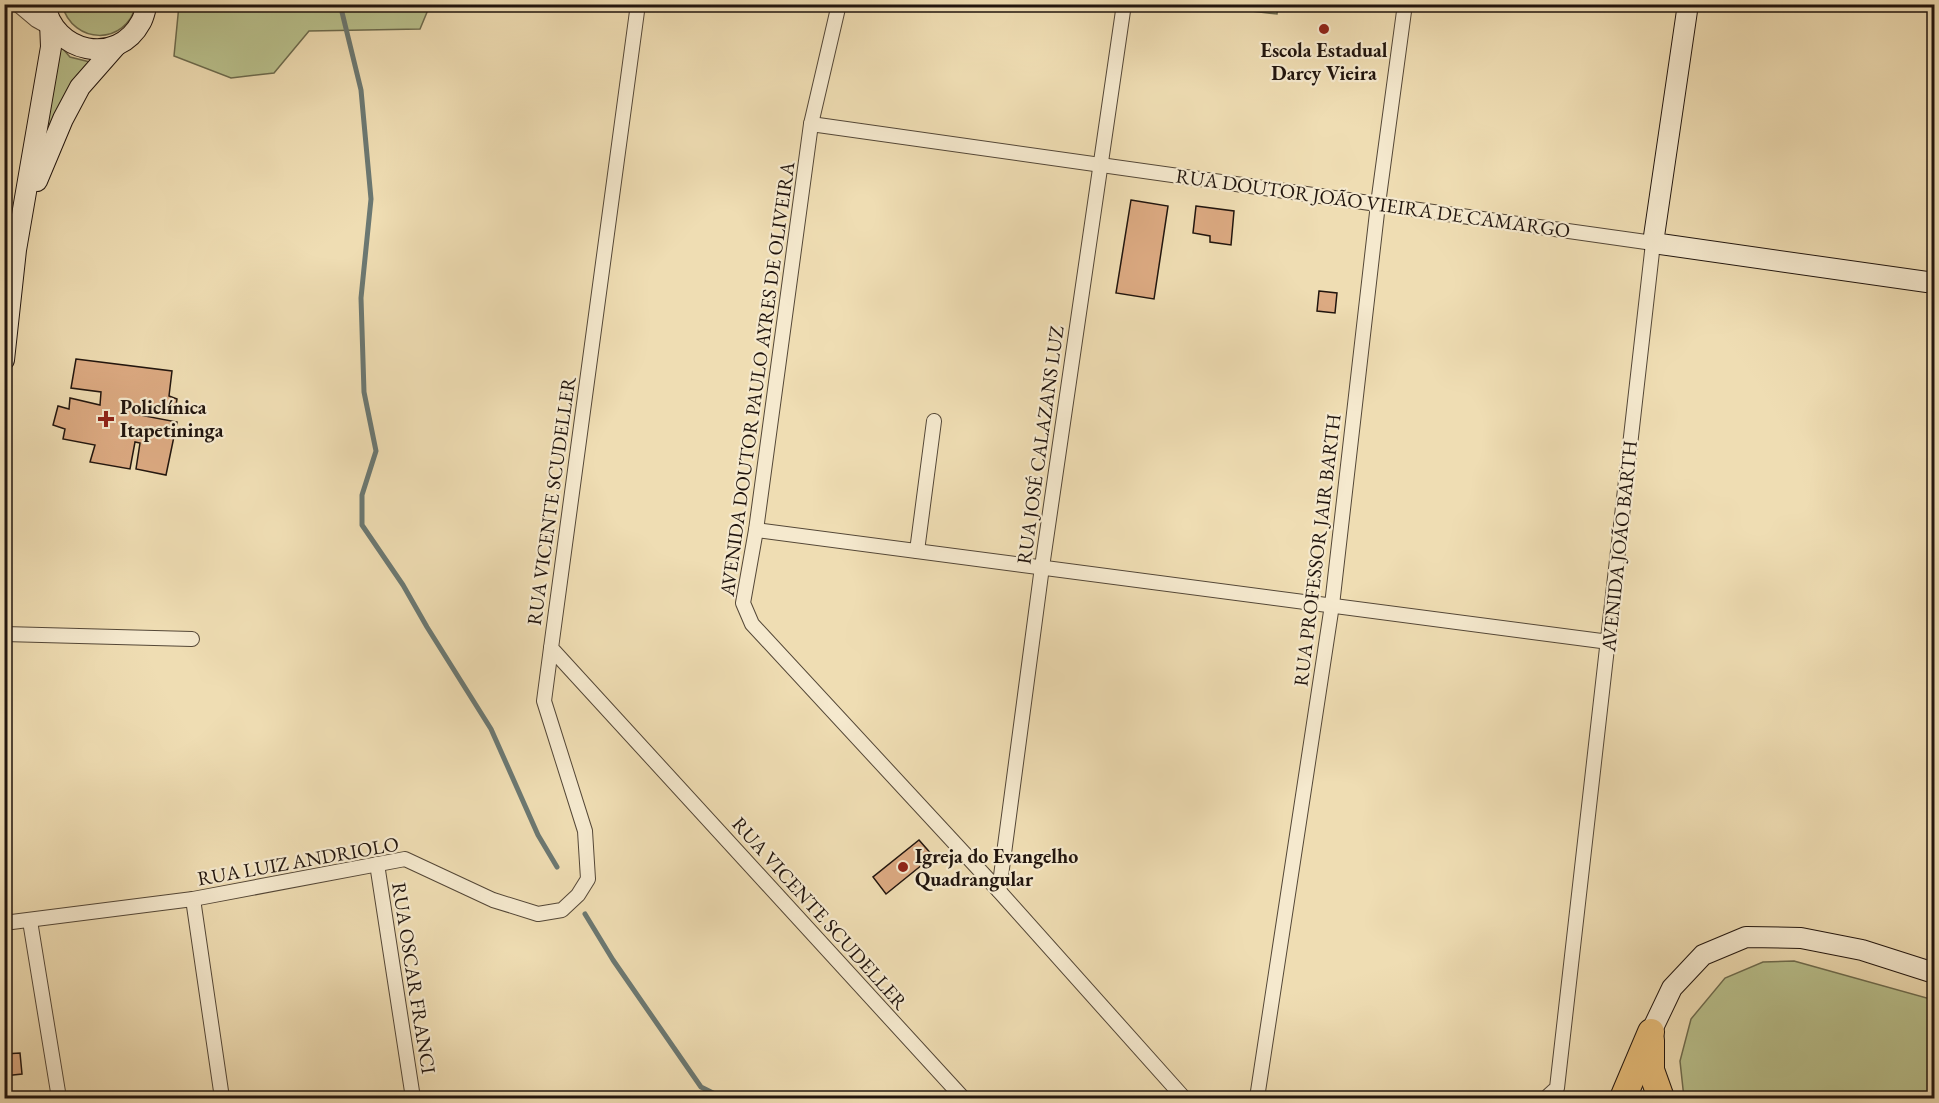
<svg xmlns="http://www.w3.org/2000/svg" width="1939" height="1103" font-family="'EB Garamond',serif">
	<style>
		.green { fill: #b9c18d; stroke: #6d6b4e; stroke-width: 1.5 }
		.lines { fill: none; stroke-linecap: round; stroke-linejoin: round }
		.stream { stroke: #6b7872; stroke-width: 5 }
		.building { fill: #dcaa82; stroke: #21150e; stroke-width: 1.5 }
		.street-casing { stroke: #544737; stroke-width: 16 }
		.secondary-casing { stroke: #21150e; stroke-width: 22 }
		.highway-casing { stroke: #21150e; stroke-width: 28 }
		.street { stroke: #f5e9ce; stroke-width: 14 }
		.secondary { stroke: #f5e9ce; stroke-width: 20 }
		.highway { stroke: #e8be7a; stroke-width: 26 }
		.poi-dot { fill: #8f2418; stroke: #f5e9ce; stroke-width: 2 }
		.labels { text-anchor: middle; stroke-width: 4.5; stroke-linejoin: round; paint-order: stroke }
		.poi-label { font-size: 20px; font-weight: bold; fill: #21150e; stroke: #f5e9ce; text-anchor: start }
		.street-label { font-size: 20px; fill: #21150e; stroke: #f5e9ce }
	</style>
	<rect width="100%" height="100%" fill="#efddb3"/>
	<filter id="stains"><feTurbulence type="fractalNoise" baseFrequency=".00333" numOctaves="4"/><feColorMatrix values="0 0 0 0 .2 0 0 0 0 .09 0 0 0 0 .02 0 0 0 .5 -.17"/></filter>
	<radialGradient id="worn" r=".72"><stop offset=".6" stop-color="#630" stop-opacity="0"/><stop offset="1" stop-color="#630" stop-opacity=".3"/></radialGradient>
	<g class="green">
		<path d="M62,5V4L136,5C126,46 73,45 62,5Z"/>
		<polygon points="179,5 179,4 430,5 420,29 309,31 274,73 231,78 174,56"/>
		<polygon points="1236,5 1236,4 1278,5 1277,14 1235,9"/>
		<polygon points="55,44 63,49 70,57 94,63 38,163"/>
		<polygon points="1794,961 1934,1000 1934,1098 1684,1098 1680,1061 1691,1019 1725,978 1763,962"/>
	</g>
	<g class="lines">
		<g class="stream">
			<polyline points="340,4 361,90 371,199 361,298 364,392 376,451 362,495 362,525 403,585 427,627 491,729 538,835 557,867"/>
			<polyline points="585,914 613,960 701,1087 723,1098"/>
		</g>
	</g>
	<g class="building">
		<polygon points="1131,200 1168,206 1154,299 1116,293"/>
		<polygon points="1196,206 1234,211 1231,245 1210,242 1210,236 1193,233"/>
		<polygon points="1319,291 1337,293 1335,313 1317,311"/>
		<polygon points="76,359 172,371 169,396 177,399 175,412 135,405 134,414 177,422 166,475 136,469 140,443 135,442 130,469 90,462 95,445 63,439 65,429 53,425 58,406 69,409 70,398 100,405 101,392 71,388"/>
		<polygon points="919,840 933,856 886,894 873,877"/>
		<polygon points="20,1053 22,1074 4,1076 4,1054"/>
	</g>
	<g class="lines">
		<g class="street-casing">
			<g id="street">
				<polyline points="17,4 36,20 45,25 49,20"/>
				<polyline points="638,4 551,648 963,1098"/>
				<polyline points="839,4 811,124 756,530 743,603 752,624 999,891 1184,1098"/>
				<polyline points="811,124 1653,243 1557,1088 1546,1098"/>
				<polyline points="756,530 1609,642"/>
				<polyline points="917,551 934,421"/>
				<polyline points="4,634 192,639"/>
				<polyline points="377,864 413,1098"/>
				<polyline points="999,891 1042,567 1124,4"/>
				<polyline points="193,899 222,1098"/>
				<polyline points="30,921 59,1098"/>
				<polyline points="4,923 193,899 405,859 493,900 538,914 562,910 578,895 588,879 585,831 544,701 551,648"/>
				<polyline points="1257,1098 1332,605 1378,204 1405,4"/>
			</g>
		</g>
		<g class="secondary-casing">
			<g id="secondary">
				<path d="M45,4C53,53 117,67 141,22C144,17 145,10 147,4"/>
				<polyline points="1688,4 1653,243 1934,283"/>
				<polyline points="37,181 63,119 80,87 116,46"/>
				<polyline points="4,360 16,250 51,47 50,22"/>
				<polyline points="1651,1032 1672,988 1703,955 1746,937 1801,938 1862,950 1934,973"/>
			</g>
		</g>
		<g class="highway-casing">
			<g id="highway">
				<polyline points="1651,1040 1651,1070 1661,1098"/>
				<polyline points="1623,1098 1651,1032"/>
			</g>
		</g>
		<use href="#street" class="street"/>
		<use href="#secondary" class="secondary"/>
		<use href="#highway" class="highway"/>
	</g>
	<g class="poi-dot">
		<circle cx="1324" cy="29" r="6"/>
		<path d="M103 410h6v6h6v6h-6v6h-6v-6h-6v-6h6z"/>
		<circle cx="903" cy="867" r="6"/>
	</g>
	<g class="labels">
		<g class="poi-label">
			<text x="1324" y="57" text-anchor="middle">Escola Estadual<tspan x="1324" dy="23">Darcy Vieira</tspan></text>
			<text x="120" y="414">Policlínica<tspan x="120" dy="23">Itapetininga</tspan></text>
			<text x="915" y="863">Igreja do Evangelho<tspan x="915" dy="23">Quadrangular</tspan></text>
		</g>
		<g class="street-label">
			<text transform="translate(1373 203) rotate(8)" y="7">RUA DOUTOR JOÃO VIEIRA DE CAMARGO</text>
			<text transform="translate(757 379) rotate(-82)" y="7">AVENIDA DOUTOR PAULO AYRES DE OLIVEIRA</text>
			<text transform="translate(1040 445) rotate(-82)" y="7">RUA JOSÉ CALAZANS LUZ</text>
			<text transform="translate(551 501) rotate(-82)" y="7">RUA VICENTE SCUDELLER</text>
			<text transform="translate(1619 546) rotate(-84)" y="7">AVENIDA JOÃO BARTH</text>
			<text transform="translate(1317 550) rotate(-83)" y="7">RUA PROFESSOR JAIR BARTH</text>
			<text transform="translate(298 861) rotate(-10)" y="7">RUA LUIZ ANDRIOLO</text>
			<text transform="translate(820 913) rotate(48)" y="7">RUA VICENTE SCUDELLER</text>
			<text transform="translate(414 978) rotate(81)" y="7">RUA OSCAR FRANCI</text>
		</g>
	</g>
	<rect width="1939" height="1103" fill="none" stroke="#efddb3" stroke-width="24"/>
	<rect x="6" y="6" width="1927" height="1091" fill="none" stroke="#21150e" stroke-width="3"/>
	<rect x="12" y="12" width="1915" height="1079" fill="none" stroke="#21150e" stroke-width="1.5"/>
	<rect width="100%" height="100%" filter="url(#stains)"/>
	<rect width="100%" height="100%" fill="url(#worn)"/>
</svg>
